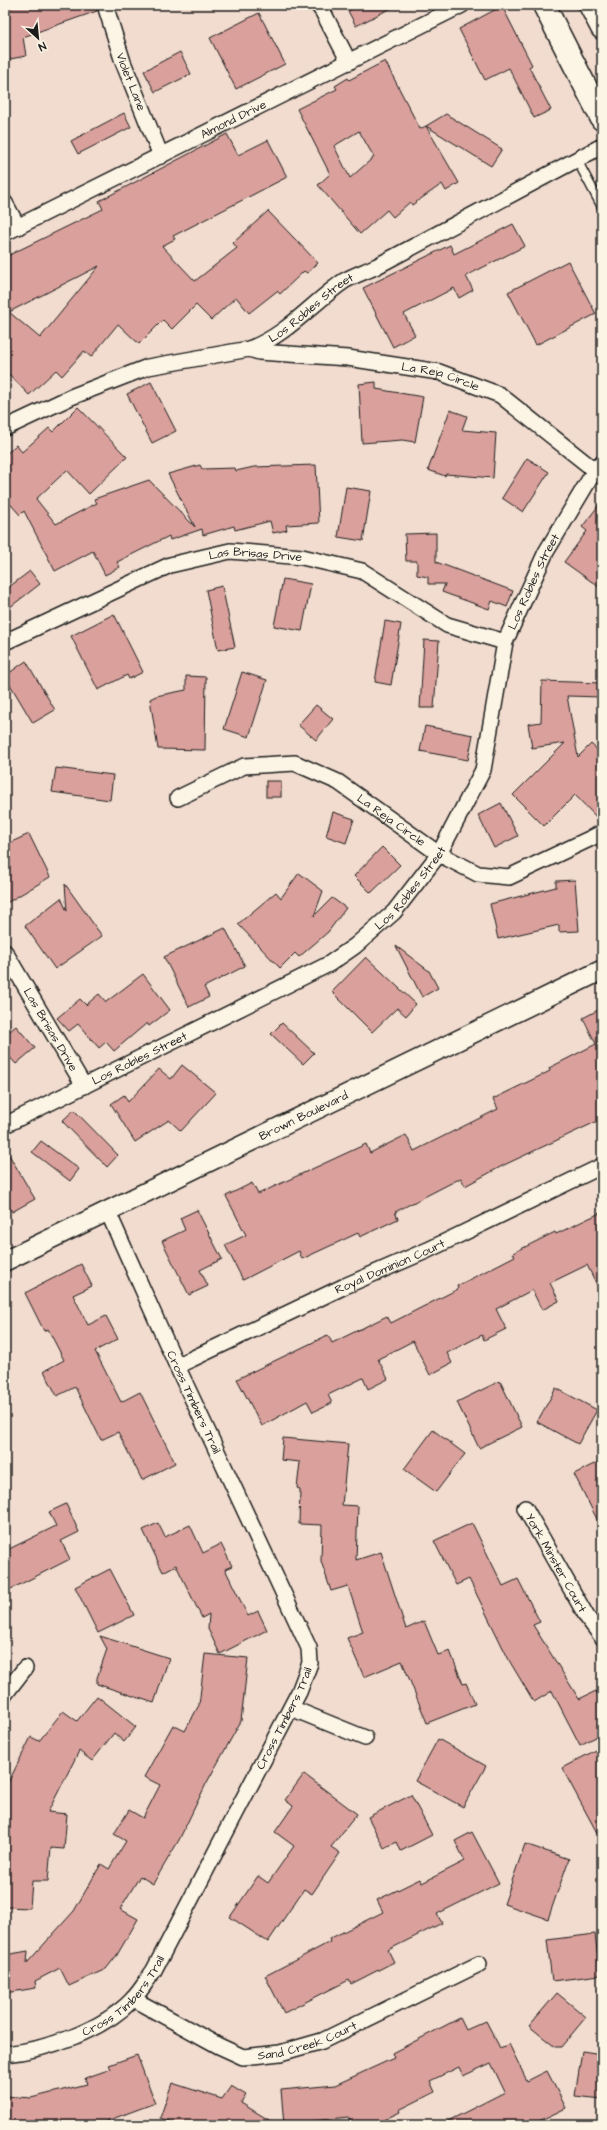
<svg xmlns="http://www.w3.org/2000/svg" width="607" height="2130" font-family="'Architects Daughter',sans-serif">
	<style>
		.building { fill: #daa09c; stroke: #1c1c1c; fill-rule: evenodd }
		.lines { fill: none; stroke-linecap: round; stroke-linejoin: round }
		.service-casing { stroke: #1c1c1c; stroke-width: 11 }
		.minor-casing { stroke: #1c1c1c; stroke-width: 18 }
		.tertiary-casing { stroke: #1c1c1c; stroke-width: 22 }
		.secondary-casing { stroke: #1c1c1c; stroke-width: 25 }
		.service { stroke: #fcf5e5; stroke-width: 8 }
		.minor { stroke: #fcf5e5; stroke-width: 15 }
		.tertiary { stroke: #fcf5e5; stroke-width: 19 }
		.secondary { stroke: #fcf5e5; stroke-width: 22 }
		.labels { text-anchor: middle; stroke-width: 3; stroke-linejoin: round; paint-order: stroke }
		.street-label { font-size: 12px; fill: #1c1c1c; stroke: #fcf5e5 }
	</style>
	<rect width="100%" height="100%" fill="#f2dccf"/>
	<filter id="ink" filterUnits="userSpaceOnUse"><feTurbulence type="fractalNoise" baseFrequency=".025" numOctaves="2"/><feDisplacementMap in="SourceGraphic" scale="8" xChannelSelector="R" yChannelSelector="G"/><feConvolveMatrix kernelMatrix="1 2 1 2 8 2 1 2 1" color-interpolation-filters="sRGB"/></filter>
	<g filter="url(#ink)">
		<g class="building">
			<polygon points="26,5 96,5 97,11 23,37 26,56 5,60 5,8"/>
			<polygon points="360,5 397,5 356,26 348,11"/>
			<polygon points="502,6 532,65 529,67 551,110 534,118 509,68 485,80 459,29"/>
			<polygon points="259,13 285,64 236,89 210,38"/>
			<polygon points="180,52 191,74 155,92 144,71"/>
			<path d="M385,61L420,129L426,126L459,183L446,191L442,184L412,205L410,202L393,217L387,210L360,234L318,185L330,174L297,109L337,89L335,86L348,78L349,80ZM359,131L374,157L350,178L334,146Z"/>
			<polygon points="124,113 131,127 78,154 71,141"/>
			<polygon points="446,114 502,149 491,166 426,126"/>
			<path d="M227,134L238,155L268,140L287,177L173,236L175,239L162,246L195,281L237,248L233,243L268,211L318,263L307,273L304,271L280,294L277,291L249,313L236,297L211,320L196,305L172,329L163,320L139,344L118,324L91,357L84,351L62,376L56,370L29,395L5,370V257L103,209L99,201ZM99,266L40,338L9,312Z"/>
			<polygon points="513,224 525,246 466,276 473,290 459,298 454,288 404,314 415,335 393,347 363,288 450,245 454,254"/>
			<polygon points="568,261 596,314 536,345 508,292"/>
			<polygon points="151,382 176,431 152,443 127,394"/>
			<polygon points="376,382 376,389 423,397 415,442 402,440 362,443 359,384"/>
			<polygon points="78,407 127,457 89,494 67,470 36,499 56,524 97,503 94,499 149,480 195,527 168,474 200,465 202,469 235,468 236,471 254,467 316,465 319,523 286,525 287,530 273,533 270,521 235,530 234,526 203,535 202,529 170,540 169,536 117,562 120,567 105,575 93,551 55,571 24,511 20,515 5,498 5,455 16,445 22,452 49,428 53,432"/>
			<polygon points="450,410 467,416 462,430 496,433 493,478 446,474 445,476 428,470"/>
			<polygon points="527,458 549,472 523,512 502,498"/>
			<polygon points="346,487 371,491 363,541 338,537"/>
			<polygon points="602,501 602,589 564,562 587,531 582,527"/>
			<polygon points="436,533 436,562 513,591 507,607 492,601 489,609 442,592 445,584 428,584 428,577 417,575 417,561 406,561 405,534"/>
			<polygon points="30,571 40,584 5,611 5,590"/>
			<polygon points="283,579 311,584 302,631 274,626"/>
			<polygon points="222,586 235,647 218,650 206,590"/>
			<polygon points="114,614 143,672 129,679 127,675 98,690 71,636"/>
			<polygon points="385,621 401,624 391,685 375,682"/>
			<polygon points="424,640 439,641 434,708 420,708"/>
			<polygon points="26,661 55,710 33,723 5,676"/>
			<polygon points="242,672 267,680 249,737 224,729"/>
			<polygon points="186,676 206,677 205,750 158,749 150,699 156,696 186,690"/>
			<polygon points="542,681 602,683 602,697 567,696 578,757 591,744 602,754 602,823 575,795 544,826 513,795 565,743 532,748 528,724 541,722"/>
			<polygon points="316,705 333,719 316,740 298,725"/>
			<polygon points="425,726 473,735 468,760 420,751"/>
			<polygon points="56,768 113,775 110,800 52,792"/>
			<rect x="266" y="781" width="15" height="16"/>
			<polygon points="501,803 518,836 494,848 478,815"/>
			<polygon points="333,812 354,819 346,843 326,836"/>
			<polygon points="29,834 50,877 5,904 5,845"/>
			<polygon points="382,847 400,865 371,893 354,876"/>
			<polygon points="299,873 323,891 314,916 332,898 346,908 328,932 299,957 295,953 280,968 238,924 276,892 281,898"/>
			<polygon points="575,880 579,931 559,932 559,925 498,939 490,904 556,887 556,881"/>
			<polygon points="65,884 102,936 55,969 25,926 61,898 67,911"/>
			<polygon points="225,928 245,966 204,987 209,997 189,1007 164,957"/>
			<polygon points="396,946 429,971 438,988 422,997"/>
			<polygon points="366,957 416,1004 406,1016 397,1008 372,1032 332,992"/>
			<polygon points="143,974 170,1010 149,1026 147,1023 114,1051 106,1042 99,1048 78,1024 69,1031 57,1018 80,999 86,1005 99,994 106,1002"/>
			<polygon points="602,1008 602,1119 504,1165 465,1186 461,1178 395,1212 398,1219 360,1237 358,1233 302,1259 299,1251 243,1280 225,1245 246,1235 226,1196 252,1183 258,1194 366,1144 370,1153 406,1135 414,1151 498,1109 493,1099 550,1071 549,1068 596,1044 583,1018"/>
			<polygon points="282,1023 314,1053 303,1064 271,1034"/>
			<polygon points="16,1026 35,1048 16,1064 5,1052 5,1035"/>
			<polygon points="182,1065 216,1093 181,1131 169,1120 135,1142 111,1104 124,1095 128,1102 159,1069 171,1079"/>
			<polygon points="74,1110 118,1155 107,1167 62,1121"/>
			<polygon points="41,1141 79,1169 70,1181 32,1152"/>
			<polygon points="5,1148 35,1199 12,1212 5,1200"/>
			<polygon points="197,1210 222,1259 200,1270 208,1286 189,1295 162,1241 185,1230 180,1218"/>
			<polygon points="602,1212 602,1295 587,1265 550,1283 559,1301 542,1310 532,1290 496,1309 506,1329 484,1340 482,1335 447,1353 452,1363 430,1375 413,1341 378,1359 388,1379 368,1389 363,1378 328,1395 332,1403 313,1412 307,1401 262,1426 237,1379 328,1335 332,1343 387,1316 391,1323 458,1289 457,1286 515,1256 513,1253 555,1232 556,1234"/>
			<polygon points="81,1264 92,1286 73,1295 88,1325 106,1316 118,1339 95,1351 121,1402 140,1392 175,1463 142,1480 118,1432 101,1440 75,1387 57,1396 44,1371 64,1360 48,1329 44,1331 25,1293"/>
			<polygon points="500,1381 522,1427 479,1448 457,1402"/>
			<polygon points="556,1388 597,1410 578,1444 537,1422"/>
			<polygon points="433,1430 465,1454 436,1492 404,1469"/>
			<polygon points="283,1438 348,1444 342,1505 358,1506 356,1560 381,1552 406,1629 424,1621 438,1655 450,1651 463,1684 466,1683 475,1704 427,1723 402,1661 364,1677 347,1638 363,1632 348,1586 331,1591 321,1561 322,1525 299,1524 300,1489 297,1488 300,1462 281,1460"/>
			<polygon points="602,1460 602,1529 574,1474"/>
			<polygon points="66,1504 79,1532 61,1541 70,1559 5,1592 5,1551 56,1526 49,1512"/>
			<polygon points="158,1523 165,1537 190,1525 203,1553 221,1544 232,1566 225,1569 248,1616 258,1611 267,1630 220,1654 208,1629 209,1614 202,1618 176,1565 163,1572 143,1530"/>
			<polygon points="472,1523 503,1586 518,1579 540,1622 533,1625 579,1699 596,1691 602,1703 602,1734 580,1745 552,1691 534,1702 510,1662 469,1579 456,1585 434,1541"/>
			<polygon points="110,1569 134,1615 98,1633 75,1587"/>
			<polygon points="100,1636 169,1658 154,1703 97,1684 97,1678 107,1649"/>
			<polygon points="205,1654 248,1658 241,1721 206,1784 179,1840 153,1884 140,1876 120,1909 138,1919 117,1955 106,1969 69,1986 60,1968 35,1981 36,1988 5,1993 5,1955 28,1951 27,1963 74,1911 101,1864 109,1869 126,1841 114,1834 129,1810 143,1818 160,1785 144,1777 173,1725 185,1731 199,1705"/>
			<polygon points="97,1696 136,1727 124,1742 114,1733 92,1761 79,1751 48,1812 67,1814 64,1849 51,1848 48,1881 32,1881 30,1908 5,1907 5,1789 31,1737 39,1741 63,1711 77,1721"/>
			<polygon points="438,1739 486,1766 463,1807 415,1781"/>
			<polygon points="598,1749 602,1758 602,1842 562,1768"/>
			<polygon points="304,1774 357,1814 331,1847 340,1853 312,1894 304,1889 268,1942 230,1917 258,1876 268,1883 294,1846 275,1832 293,1806 285,1800"/>
			<polygon points="411,1795 432,1835 401,1851 397,1842 384,1848 368,1817"/>
			<polygon points="472,1832 499,1883 437,1914 442,1923 388,1950 394,1962 351,1984 349,1980 284,2013 265,1976 330,1942 329,1939 383,1912 377,1900 420,1879 422,1883 465,1861 455,1841"/>
			<polygon points="525,1844 569,1859 548,1919 504,1904"/>
			<polygon points="595,1934 600,1975 552,1981 547,1940"/>
			<polygon points="557,1993 586,2017 561,2047 555,2047 529,2026"/>
			<polygon points="460,2018 466,2030 486,2021 500,2048 509,2044 527,2081 547,2071 566,2108 531,2125 440,2125 505,2092 491,2063 463,2076 459,2067 430,2081 435,2092 399,2110 400,2112 373,2125 352,2125 348,2117 305,2122 305,2125 284,2125 281,2090 335,2085 394,2058 392,2053"/>
			<polygon points="582,2051 602,2054 602,2099 575,2096"/>
			<polygon points="137,2055 155,2103 96,2125 5,2125 5,2096 31,2098 87,2084 85,2078 111,2069 109,2065"/>
			<polygon points="172,2083 222,2099 231,2086 246,2095 241,2103 277,2125 182,2125 160,2118"/>
		</g>
		<g class="lines">
			<g class="service-casing">
				<polyline id="service" points="577,160 602,207"/>
			</g>
			<g class="minor-casing">
				<g id="minor">
					<path id="s1" d="M105,5L123,62L161,156"/>
					<polyline points="318,5 323,12 349,62"/>
					<polyline points="5,203 18,227"/>
					<path id="s2" d="M5,233L462,5"/>
					<path id="s3" d="M249,349L259,352L348,358L439,372L500,395L602,476"/>
					<path id="s4" d="M5,428L71,397L148,367L249,349C286,336 312,303 344,281C354,275 367,271 377,266L602,146"/>
					<path id="s5" d="M5,642L170,565L230,551L302,557L362,571L447,625L505,642"/>
					<path id="s6" d="M178,798L244,766L295,763L338,782L439,854L478,874L509,877L602,833"/>
					<path id="s7" d="M5,952L84,1086"/>
					<path id="s8" d="M5,1125L329,964L355,946L394,912L439,854L483,770L505,642L546,552L595,470L602,463"/>
					<path id="s9" d="M177,1366L345,1286L428,1250L602,1166"/>
					<path id="s10" d="M525,1508L587,1617L602,1637"/>
					<polyline points="5,1694 25,1668"/>
					<polyline points="291,1708 365,1738"/>
					<path id="s11" d="M133,1999L219,2046L243,2057L280,2053L322,2041L479,1964"/>
					<path id="s12" d="M5,2054C47,2050 103,2030 132,2000C141,1991 147,1980 154,1970L299,1692L310,1663L309,1648L177,1366L108,1212"/>
				</g>
			</g>
			<g class="tertiary-casing">
				<g id="tertiary">
					<path id="s13" d="M5,1261L602,970"/>
				</g>
			</g>
			<g class="secondary-casing">
				<g id="secondary">
					<polyline points="544,5 602,119"/>
					<polyline points="590,5 602,28"/>
				</g>
			</g>
			<use href="#service" class="service"/>
			<use href="#minor" class="minor"/>
			<use href="#tertiary" class="tertiary"/>
			<use href="#secondary" class="secondary"/>
		</g>
	</g>
	<g class="labels">
		<g class="street-label">
			<text dy="4" stroke="none"><textPath href="#s1" startOffset="81">Violet Lane</textPath></text>
			<text dy="4" stroke="none"><textPath href="#s2" startOffset="255">Almond Drive</textPath></text>
			<text dy="4" stroke="none"><textPath href="#s4" startOffset="333">Los Robles Street</textPath></text>
			<text dy="4" stroke="none"><textPath href="#s3" startOffset="194">La Reja Circle</textPath></text>
			<text dy="4" stroke="none"><textPath href="#s5" startOffset="269">Las Brisas Drive</textPath></text>
			<text dy="4" stroke="none"><textPath href="#s8" startOffset="810">Los Robles Street</textPath></text>
			<text dy="4" stroke="none"><textPath href="#s6" startOffset="237">La Reja Circle</textPath></text>
			<text dy="4" stroke="none"><textPath href="#s8" startOffset="474">Los Robles Street</textPath></text>
			<text dy="4" stroke="none"><textPath href="#s7" startOffset="90">Las Brisas Drive</textPath></text>
			<text dy="4" stroke="none"><textPath href="#s8" startOffset="150">Los Robles Street</textPath></text>
			<text dy="4" stroke="none"><textPath href="#s13" startOffset="332">Brown Boulevard</textPath></text>
			<text dy="4" stroke="none"><textPath href="#s9" startOffset="235">Royal Dominion Court</textPath></text>
			<text transform="translate(194 1402) rotate(65)" y="4">Cross Timbers Trail</text>
			<text dy="4" stroke="none"><textPath href="#s10" startOffset="63">York Minster Court</textPath></text>
			<text dy="4" stroke="none"><textPath href="#s12" startOffset="461">Cross Timbers Trail</textPath></text>
			<text dy="4" stroke="none"><textPath href="#s12" startOffset="137">Cross Timbers Trail</textPath></text>
			<text dy="4" stroke="none"><textPath href="#s11" startOffset="191">Sand Creek Court</textPath></text>
		</g>
	</g>
	<rect width="607" height="2130" fill="none" stroke="#fcf5e5" stroke-width="20"/>
	<rect x="10" y="10" width="587" height="2110" fill="none" stroke="#1c1c1c" stroke-width="1.5" filter="url(#ink)"/>
	<g transform="translate(38 38) rotate(153)" stroke="#fcf5e5" stroke-width="3" paint-order="stroke">
	<path d="M0-3L7 15L0 10L-7 15Z" fill="#1c1c1c"/>
	<text y="-6" font-size="11" font-weight="bold" text-anchor="middle" fill="#1c1c1c">N</text>
	</g>
</svg>
